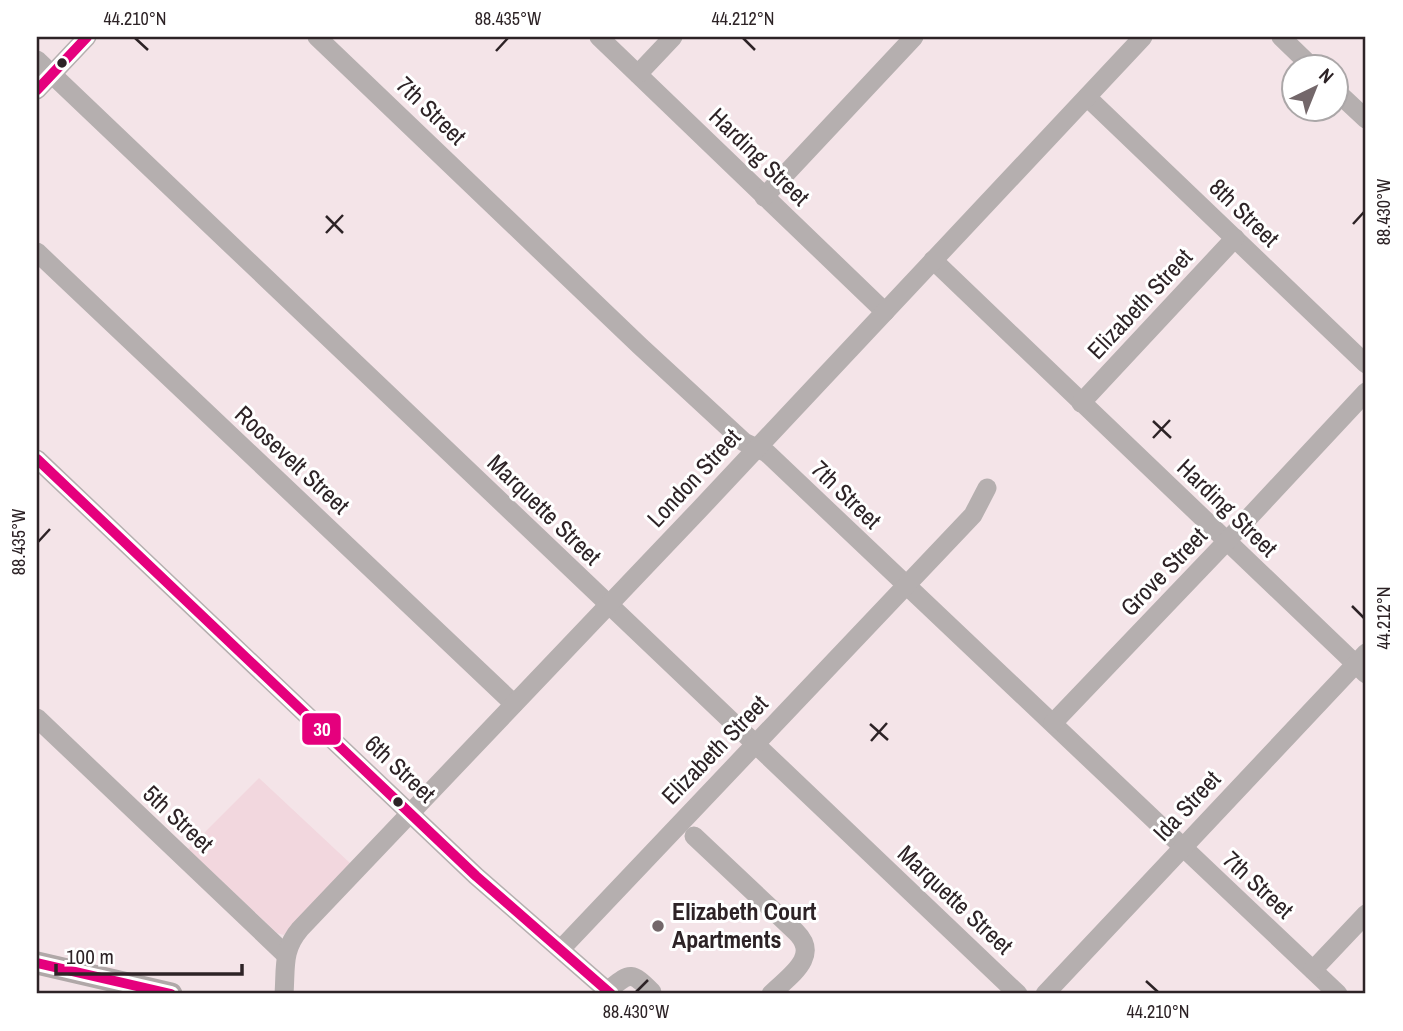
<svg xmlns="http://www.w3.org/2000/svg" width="1403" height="1031" font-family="'Archivo Narrow',sans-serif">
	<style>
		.built { fill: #f2d7de }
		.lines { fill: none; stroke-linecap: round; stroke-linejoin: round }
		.minor { stroke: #b5afaf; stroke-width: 19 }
		.major { stroke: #b0a8a8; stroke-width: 23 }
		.bus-1-casing { stroke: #fff; stroke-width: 16 }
		.bus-1 { stroke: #e5007d; stroke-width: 10 }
		.ticks { fill: none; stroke: #2d2326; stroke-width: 2.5 }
		.bus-dot { fill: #2d2326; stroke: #fff; stroke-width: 2.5 }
		.poi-dot { fill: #73676a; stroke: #fff; stroke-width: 2.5 }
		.labels { text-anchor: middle; stroke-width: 6; stroke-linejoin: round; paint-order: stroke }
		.street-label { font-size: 24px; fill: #2d2326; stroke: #fff }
		.poi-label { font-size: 24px; font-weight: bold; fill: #2d2326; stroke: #fff; text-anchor: start }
		.line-badge { stroke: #fff; stroke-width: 2.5 }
		.badge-label { font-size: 19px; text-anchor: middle; font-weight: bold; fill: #fff }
		.neatline { fill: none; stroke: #2d2326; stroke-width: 2.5 }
		.ticks-label { font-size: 18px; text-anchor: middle; fill: #2d2326 }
	</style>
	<rect width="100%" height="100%" fill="#f4e4e8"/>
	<polygon class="built" points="259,778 351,864 284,935 277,933 188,849"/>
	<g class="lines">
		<g class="minor">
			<polyline points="317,37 640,346 744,442 767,453 1338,994"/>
			<polyline points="599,37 885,312"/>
			<polyline points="1281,37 1311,66"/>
			<polyline points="37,60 1018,994"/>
			<polyline points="638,74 673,37"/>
			<polyline points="37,90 87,37"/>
			<polyline points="1336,91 1366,119"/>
			<polyline points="1087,97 1366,364"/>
			<polyline points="764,197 914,37"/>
			<polyline points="37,252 514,704"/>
			<polyline points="933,260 1366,674"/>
			<polyline points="1081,403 1235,238"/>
			<polyline points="37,459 476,876 611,994"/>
			<polyline points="37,718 286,955"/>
			<polyline points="1053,723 1227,541 1366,392"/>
			<path d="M694,836L796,932C821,957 789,976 771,994"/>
			<polyline points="561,949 973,515 987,488"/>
			<polyline points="1313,970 1366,914"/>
			<path d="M607,991C630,973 630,970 652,992"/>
			<path d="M284,994C286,968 282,950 300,929L698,511L1143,37"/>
			<polyline points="1045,994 1366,653"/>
		</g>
		<polyline class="major" points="37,963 171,994"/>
		<g class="bus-1-casing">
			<g id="bus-1">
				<polyline points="37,90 87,37"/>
				<polyline points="37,459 476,876 611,994"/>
				<polyline points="37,963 171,994"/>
			</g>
		</g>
		<use href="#bus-1" class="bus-1"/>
	</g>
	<path class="ticks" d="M135,38L148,50M743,38L755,50M496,51L508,38M326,216L343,233M1353,224L1364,212M326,233L343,215M1153,421L1171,438M1153,438L1170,420M38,542L50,529M1352,606L1364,618M870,724L888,740M871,741L887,723M1146,981L1158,992M636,992L648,980"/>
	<g class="bus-dot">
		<circle cx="62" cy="63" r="6"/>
		<circle cx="398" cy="802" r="6"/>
	</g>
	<circle class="poi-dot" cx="658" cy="926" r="7"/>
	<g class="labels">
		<g class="street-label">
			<text transform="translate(431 111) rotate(44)" y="8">7th Street</text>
			<text transform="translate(759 157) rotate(44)" y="8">Harding Street</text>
			<text transform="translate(1244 213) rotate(44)" y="8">8th Street</text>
			<text transform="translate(1140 304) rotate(-47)" y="8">Elizabeth Street</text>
			<text transform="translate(292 460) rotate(43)" y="8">Roosevelt Street</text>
			<text transform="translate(694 478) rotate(-47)" y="8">London Street</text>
			<text transform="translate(846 495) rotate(44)" y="8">7th Street</text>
			<text transform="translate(1227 508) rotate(44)" y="8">Harding Street</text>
			<text transform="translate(544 510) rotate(44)" y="8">Marquette Street</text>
			<text transform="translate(1164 572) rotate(-46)" y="8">Grove Street</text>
			<text transform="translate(715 750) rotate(-46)" y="8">Elizabeth Street</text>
			<text transform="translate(400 769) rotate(43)" y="8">6th Street</text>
			<text transform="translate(1187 806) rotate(-47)" y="8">Ida Street</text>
			<text transform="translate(178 819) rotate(43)" y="8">5th Street</text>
			<text transform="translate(1258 885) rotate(43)" y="8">7th Street</text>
			<text transform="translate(955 900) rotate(43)" y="8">Marquette Street</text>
		</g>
		<g class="poi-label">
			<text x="672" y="920">Elizabeth Court<tspan x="672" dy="28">Apartments</tspan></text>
		</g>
	</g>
	<rect class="line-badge" x="301" y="712" width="41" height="34" rx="7" fill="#e5007d"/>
	<g class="badge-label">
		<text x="322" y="736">30</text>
	</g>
	<rect width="1403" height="1031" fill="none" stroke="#ffffff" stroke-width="77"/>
	<g transform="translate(1315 88) rotate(43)"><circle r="33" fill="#ffffff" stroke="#aba7a8" stroke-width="2"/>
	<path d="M0-5L12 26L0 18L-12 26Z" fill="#73676a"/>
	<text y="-10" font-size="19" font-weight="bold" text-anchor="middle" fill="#2d2326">N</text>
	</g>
	<path d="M56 964v10h186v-10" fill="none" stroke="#2d2326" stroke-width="3.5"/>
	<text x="66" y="964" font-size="21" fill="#2d2326" stroke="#ffffff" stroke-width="5" paint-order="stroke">100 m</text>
	<rect x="38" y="38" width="1326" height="954" class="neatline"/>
	<g class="ticks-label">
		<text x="135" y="25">44.210°N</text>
		<text x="508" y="25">88.435°W</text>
		<text x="743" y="25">44.212°N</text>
		<text transform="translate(1384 212) rotate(-90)" y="6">88.430°W</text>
		<text transform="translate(19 542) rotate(-90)" y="6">88.435°W</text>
		<text transform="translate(1384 618) rotate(-90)" y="6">44.212°N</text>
		<text x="636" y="1018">88.430°W</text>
		<text x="1158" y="1018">44.210°N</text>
	</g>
</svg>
